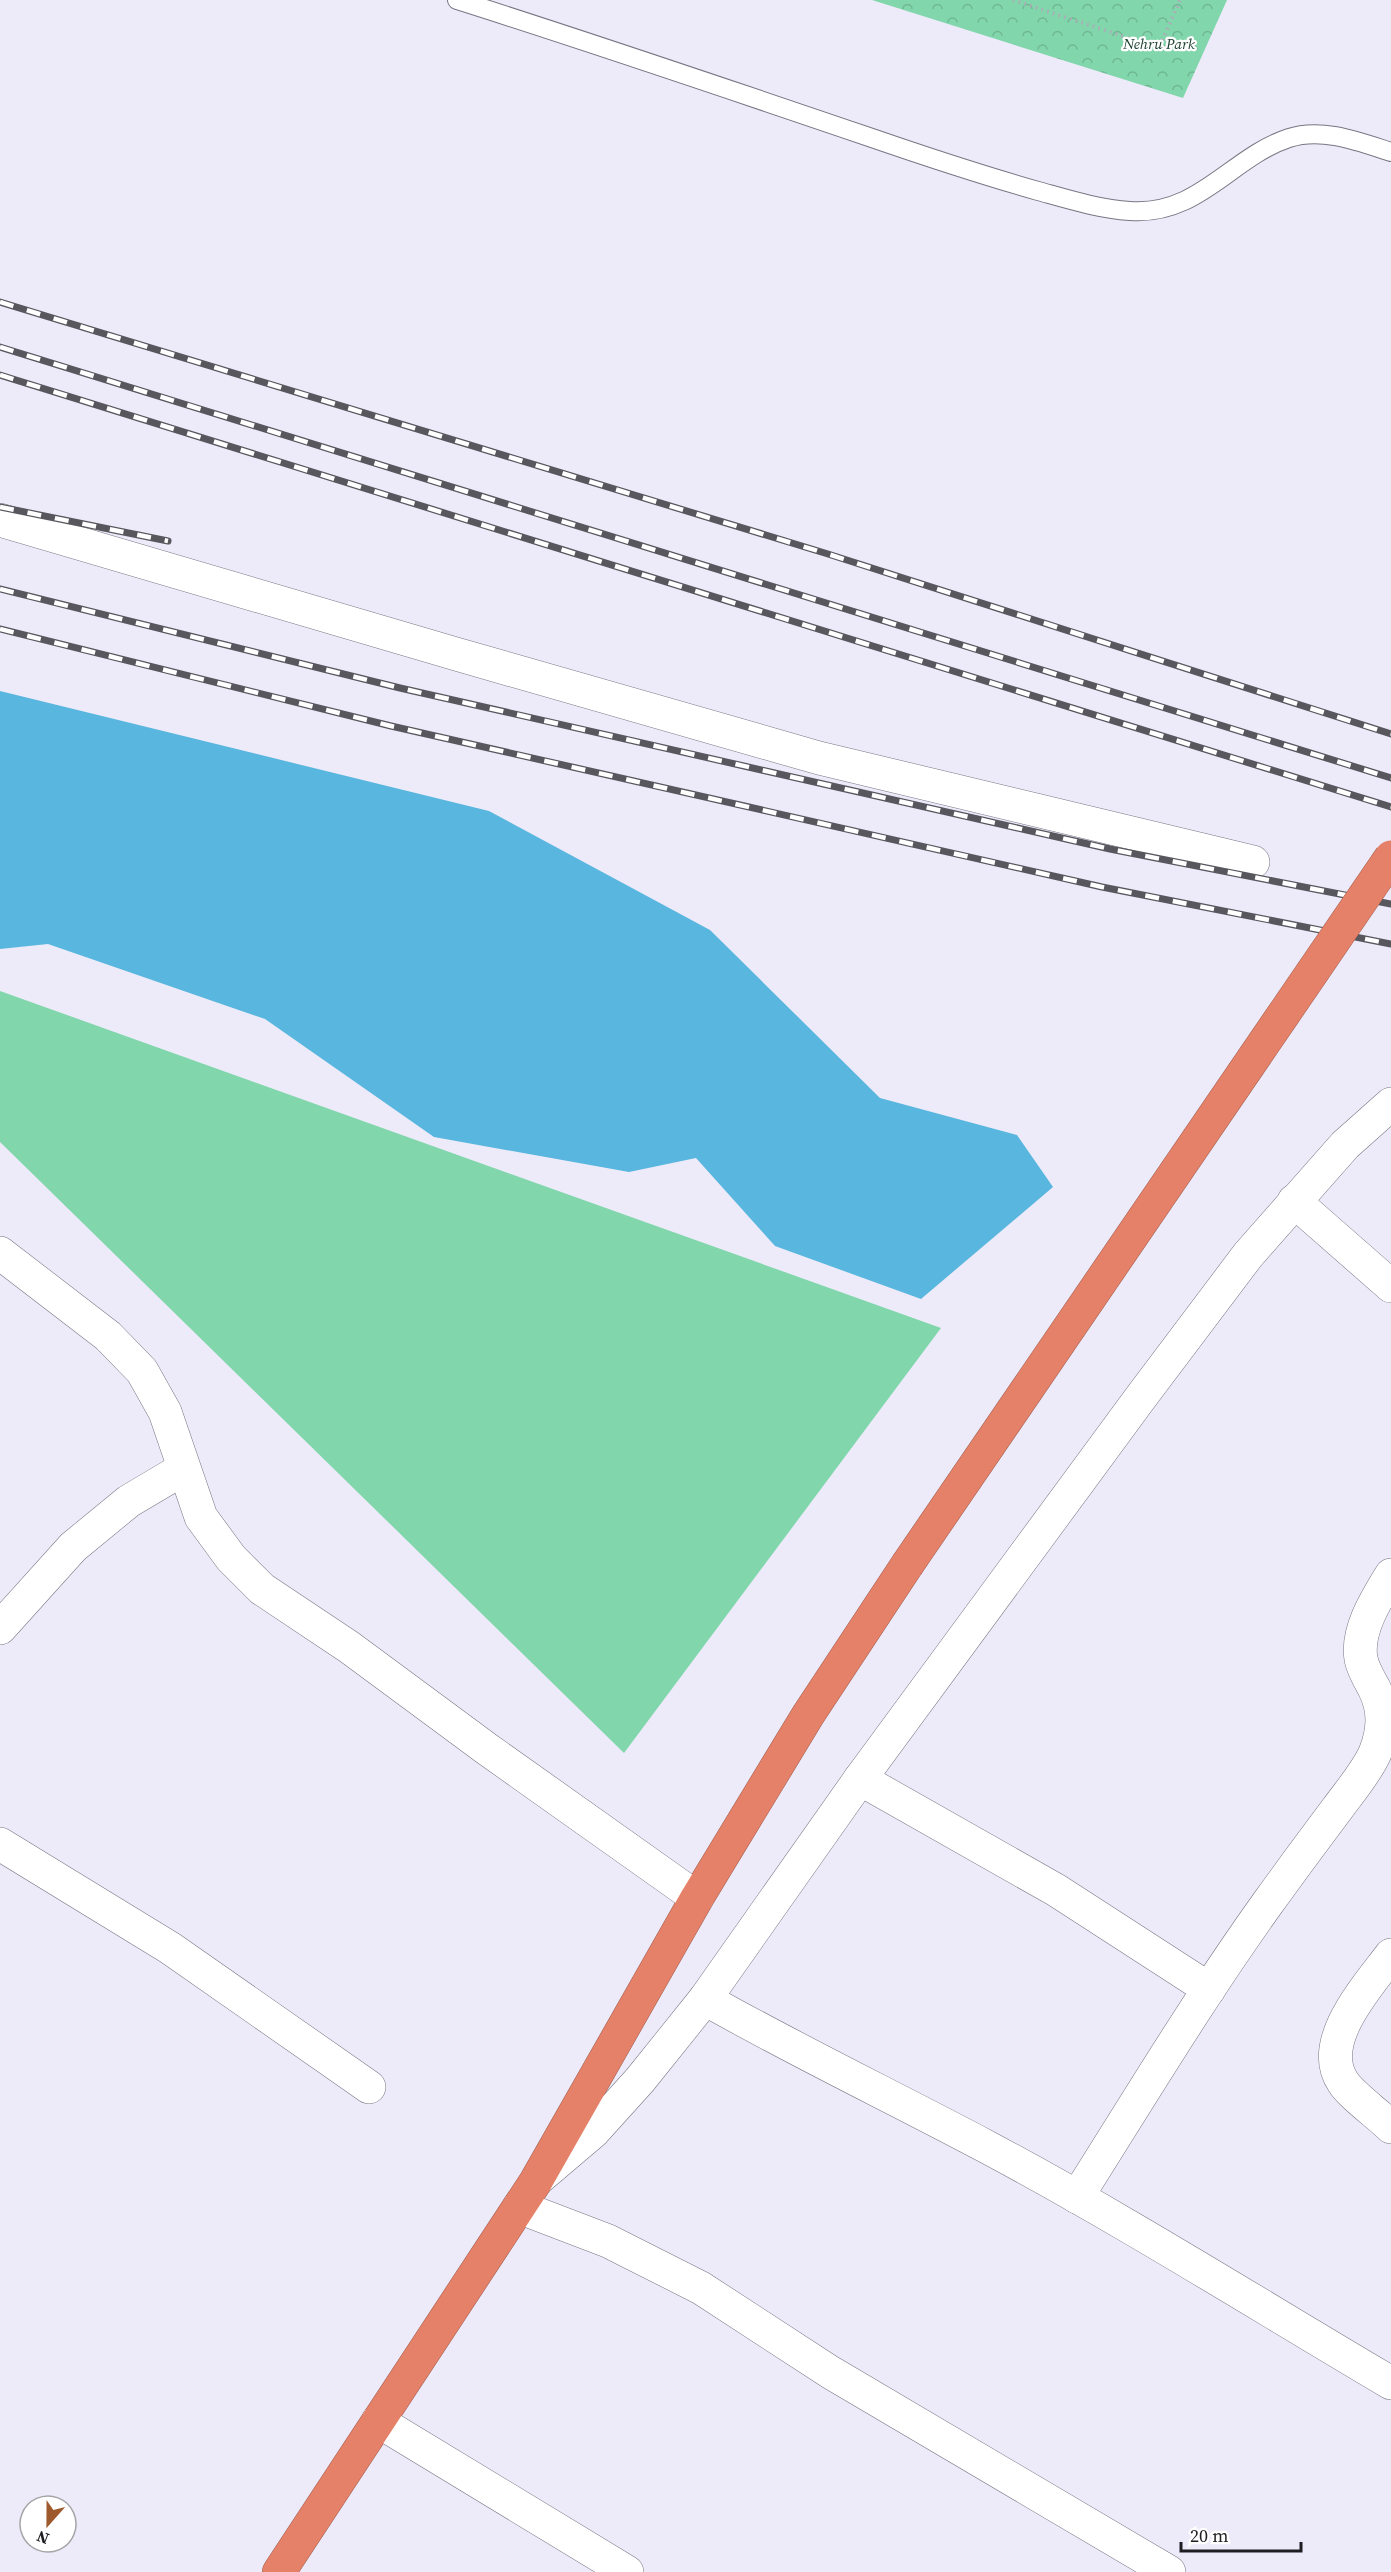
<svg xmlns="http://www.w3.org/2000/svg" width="1391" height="2572" font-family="'Source Serif 4',serif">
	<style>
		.park { fill: url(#park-crowns) }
		.garden { fill: #81d6ab }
		.water { fill: #59b6de }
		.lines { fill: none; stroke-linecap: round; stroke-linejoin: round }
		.lane-casing { stroke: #787683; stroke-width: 20 }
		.street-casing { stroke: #787683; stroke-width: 34 }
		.highway-casing { stroke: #9f5e50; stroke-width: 34 }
		.path { stroke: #aeacb8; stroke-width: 4; stroke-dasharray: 1.5 4.5; stroke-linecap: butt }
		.lane { stroke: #fff; stroke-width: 18 }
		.street { stroke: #fff; stroke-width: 33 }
		.highway { stroke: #e58168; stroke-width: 33 }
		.rail-casing { stroke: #58575e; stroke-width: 7 }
		.rail { stroke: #fff; stroke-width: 4.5; stroke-dasharray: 14; stroke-linecap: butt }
		.highway-bridge-casing { stroke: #9f5e50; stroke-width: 34; stroke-linecap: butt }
		.highway-bridge { stroke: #e58168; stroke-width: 33 }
		.labels { text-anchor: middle; stroke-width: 4.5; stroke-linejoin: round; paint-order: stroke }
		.park-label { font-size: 15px; font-style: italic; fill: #1f4432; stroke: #fff }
	</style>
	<defs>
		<pattern id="park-crowns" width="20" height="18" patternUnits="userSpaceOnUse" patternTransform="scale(1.5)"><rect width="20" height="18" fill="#81d6ab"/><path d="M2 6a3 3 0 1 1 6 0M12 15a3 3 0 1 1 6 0" fill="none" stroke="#6fb793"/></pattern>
	</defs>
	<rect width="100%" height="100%" fill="#edebfa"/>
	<polygon class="park" points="872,0 1227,0 1183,98"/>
	<polygon class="garden" points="0,991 941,1328 624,1753 0,1142"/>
	<polygon class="water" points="0,691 489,811 710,930 880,1098 1017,1135 1053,1187 921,1299 775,1246 696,1158 629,1172 434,1137 265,1019 48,944 0,949"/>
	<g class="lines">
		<g class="lane-casing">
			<path id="lane" d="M457,0C596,44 734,91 872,138C927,157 982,175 1038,191C1067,199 1099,209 1130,211C1199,216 1231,157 1289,138C1322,127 1360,142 1391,152"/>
		</g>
		<g class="street-casing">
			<g id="street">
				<polyline points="0,520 456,654 819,758 1253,862"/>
				<polyline points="1294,1201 1391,1286"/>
				<polyline points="0,1253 108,1336 142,1371 165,1412 201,1517 231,1558 262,1589 349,1647 487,1749 697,1898"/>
				<polyline points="0,1628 73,1547 129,1501 183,1469"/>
				<polyline points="860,1779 1056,1890 1209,1989"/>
				<polyline points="0,1844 170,1948 369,2087"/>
				<path d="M1391,1955C1368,1986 1316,2042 1343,2082C1351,2095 1379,2115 1391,2127"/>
				<path d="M705,1999C797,2051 893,2097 987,2147C1124,2220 1257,2304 1391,2383"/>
				<polyline points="540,2177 593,2132 640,2080 705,1999 860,1779 1141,1397 1248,1255 1345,1145 1391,1104"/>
				<path d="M1077,2197C1139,2099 1199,1999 1267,1904C1290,1872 1313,1841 1337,1809C1350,1791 1366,1773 1375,1753C1384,1730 1385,1710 1374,1688C1369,1679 1363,1669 1361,1659C1356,1630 1377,1598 1391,1575"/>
				<polyline points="519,2207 608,2241 701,2288 830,2372 1169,2572"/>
				<polyline points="378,2421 627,2572"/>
			</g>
		</g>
		<g class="highway-casing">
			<polyline id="highway" points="279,2572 536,2181 697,1898 808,1715 907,1565"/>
		</g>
		<g class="path">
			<polyline points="1013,0 1159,48 1180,0"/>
			<polyline points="0,347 459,490"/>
		</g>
		<use href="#lane" class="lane"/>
		<use href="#street" class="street"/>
		<use href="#highway" class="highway"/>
		<g class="rail-casing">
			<g id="rail">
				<polyline points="0,302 828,554 1391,734"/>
				<polyline points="0,347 1391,778"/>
				<polyline points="0,375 1391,807"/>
				<polyline points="0,507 168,541"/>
				<polyline points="0,589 400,688 1110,849 1391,904"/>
				<polyline points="0,629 391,726 1102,887 1391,944"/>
			</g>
		</g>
		<use href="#rail" class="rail"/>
		<g class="highway-bridge-casing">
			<polyline id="highway-bridge" points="907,1565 1391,857"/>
		</g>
		<use href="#highway-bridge" class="highway-bridge"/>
	</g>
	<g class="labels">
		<g class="park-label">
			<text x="1159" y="49">Nehru Park</text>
		</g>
	</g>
	<g transform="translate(48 2524) rotate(201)"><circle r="28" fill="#ffffff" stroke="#a5a5a7" stroke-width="1.5"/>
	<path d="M0-4.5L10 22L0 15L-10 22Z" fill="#9e5a2c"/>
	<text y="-9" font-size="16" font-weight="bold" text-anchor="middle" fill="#1e1d22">N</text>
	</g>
	<path d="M1181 2542v9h120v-9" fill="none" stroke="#1e1d22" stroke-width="3"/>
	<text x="1190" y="2542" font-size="18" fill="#1e1d22" stroke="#ffffff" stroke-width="4.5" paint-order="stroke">20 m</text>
</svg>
